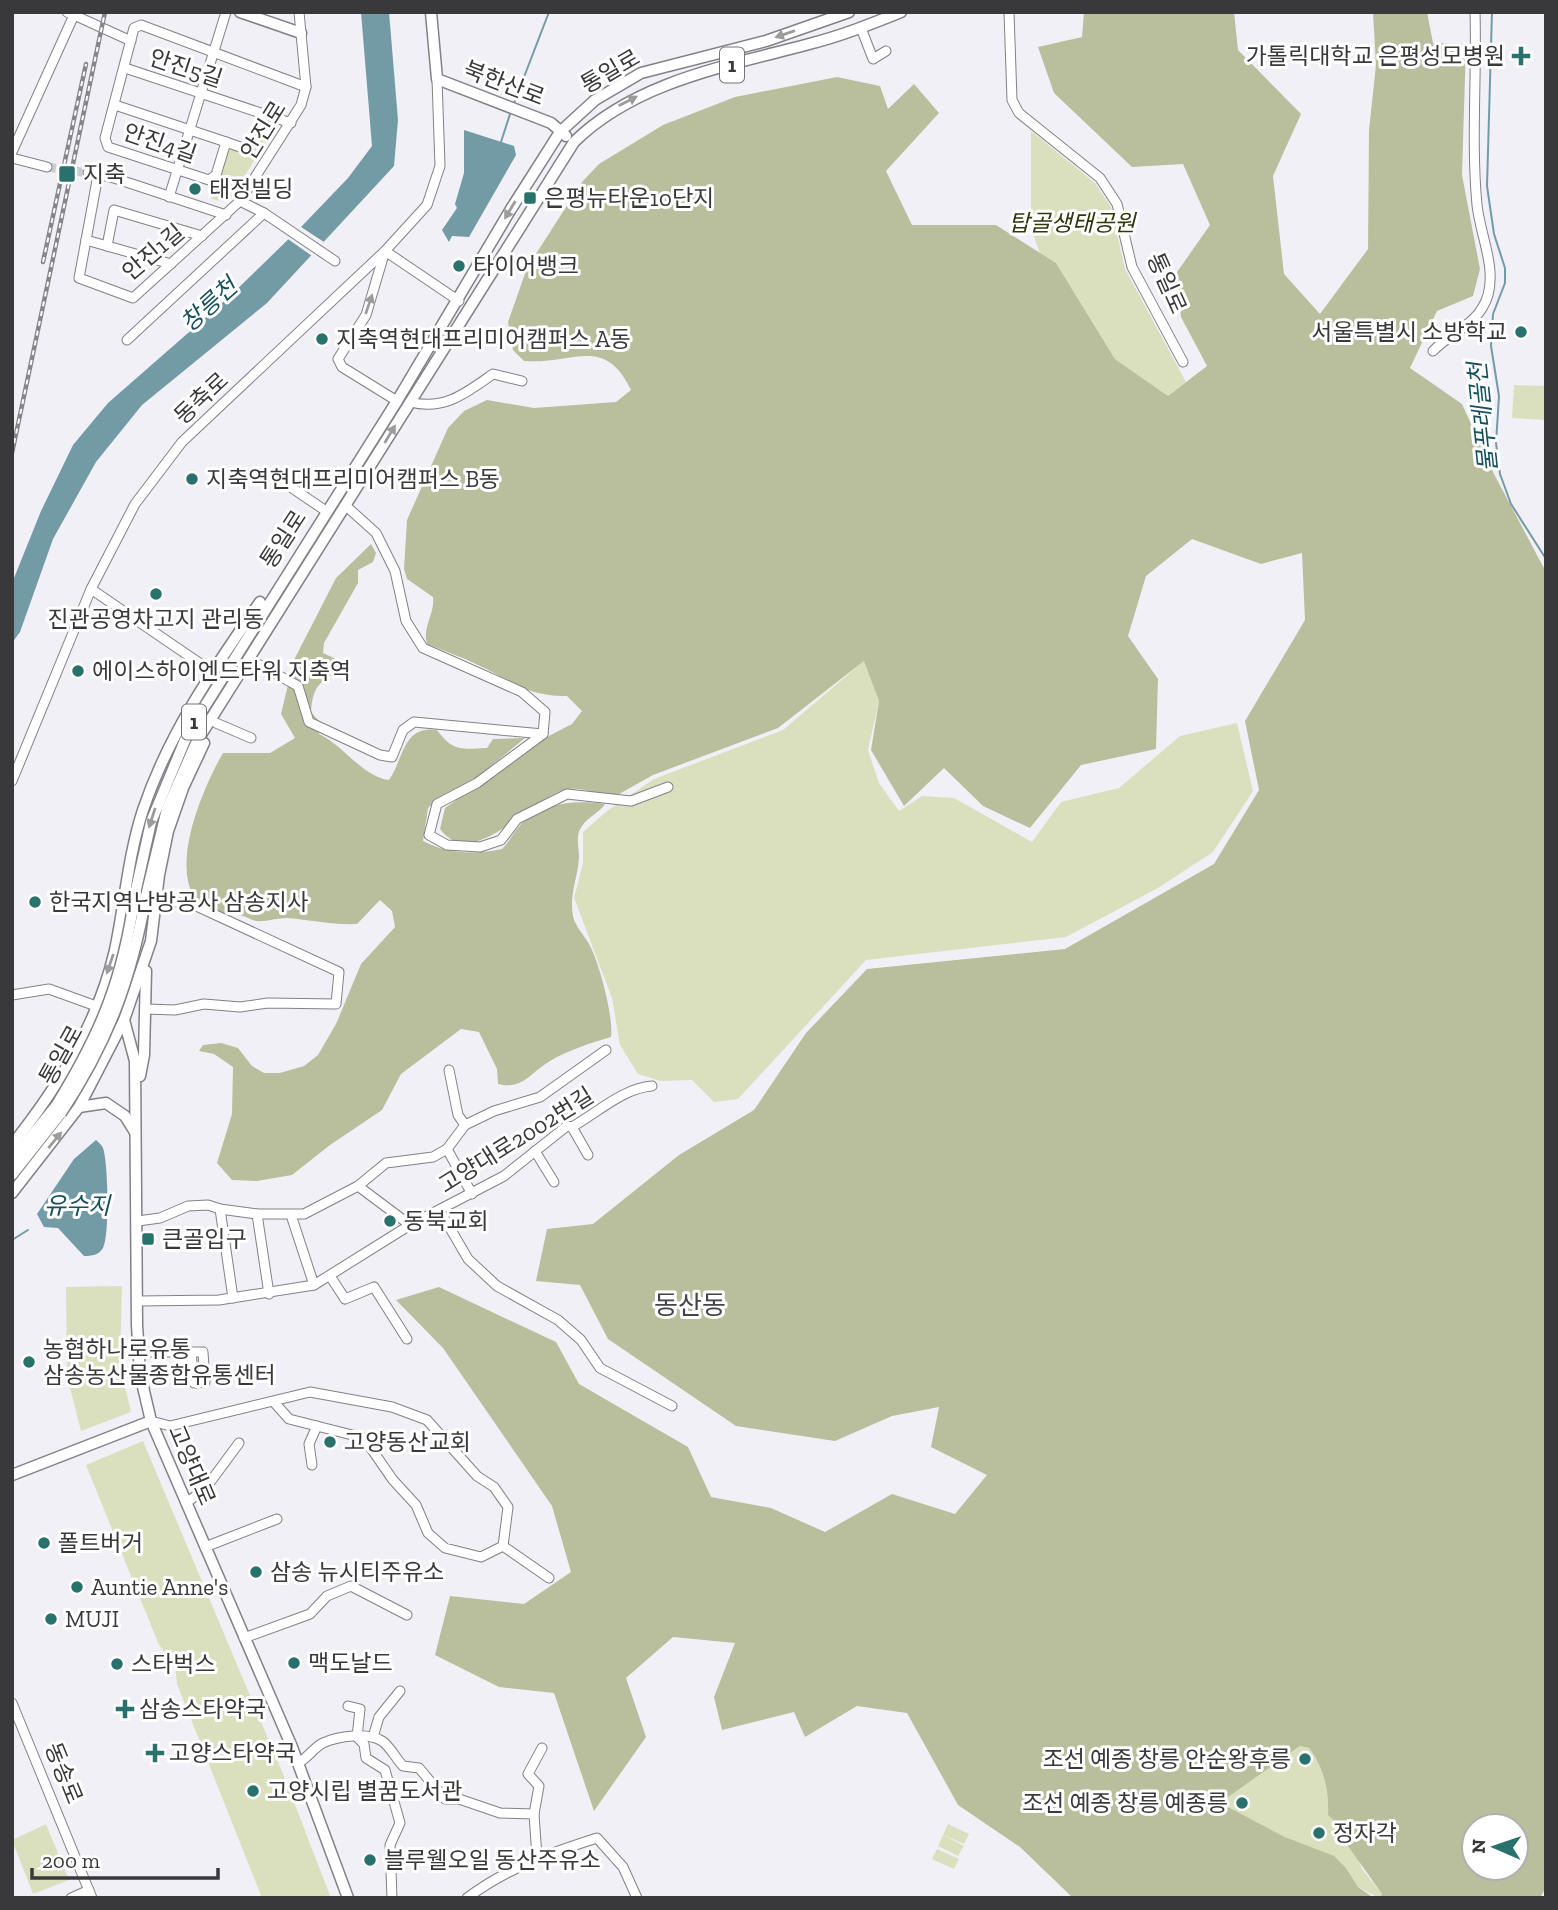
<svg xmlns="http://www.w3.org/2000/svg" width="1558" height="1910" font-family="'Zilla Slab','Noto Sans KR',serif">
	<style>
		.green { fill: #dae0be }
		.forest { fill: #b9bf9d; fill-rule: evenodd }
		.water { fill: #729ba5 }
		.pier { fill: #f2f0f7 }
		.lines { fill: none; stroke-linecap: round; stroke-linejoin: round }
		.stream { stroke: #729ba5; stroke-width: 2 }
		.minor-tunnel { stroke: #cdcbd1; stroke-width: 9; stroke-dasharray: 9 4.5; stroke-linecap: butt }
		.minor-casing { stroke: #828187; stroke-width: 11 }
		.major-casing { stroke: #828187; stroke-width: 13 }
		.minor { stroke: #fff; stroke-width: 9 }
		.major { stroke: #fff; stroke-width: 10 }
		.rail-casing { stroke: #868589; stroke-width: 4.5 }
		.rail { stroke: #fff; stroke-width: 2; stroke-dasharray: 5; stroke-linecap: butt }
		.major-bridge-casing { stroke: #828187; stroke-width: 13; stroke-linecap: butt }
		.major-bridge { stroke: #fff; stroke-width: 10 }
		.oneway { fill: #9c9c9d }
		.poi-dot { fill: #28716d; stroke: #fff; stroke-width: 2.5 }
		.labels { text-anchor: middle; stroke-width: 6; stroke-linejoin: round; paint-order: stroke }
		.shield { fill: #fff; stroke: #747476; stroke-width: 2 }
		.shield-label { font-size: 21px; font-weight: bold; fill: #39383b }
		.poi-label { font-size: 23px; fill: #39383b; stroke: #fff; text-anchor: start }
		.street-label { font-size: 23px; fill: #39383b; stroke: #fff }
		.park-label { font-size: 23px; font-style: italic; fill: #32360c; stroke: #fff }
		.water-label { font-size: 24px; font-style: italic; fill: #15505c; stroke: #fff }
		.quarter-label { font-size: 26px; fill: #454349; stroke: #fff }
	</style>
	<rect width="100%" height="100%" fill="#f2f0f7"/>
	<g class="green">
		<polygon points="1031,131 1095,183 1111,207 1125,269 1186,382 1168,396 1115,359 1056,263 1040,253 1031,229"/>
		<polygon points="251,133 269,137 232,196 225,202 211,199 228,146 243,151"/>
		<polygon points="1514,385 1546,386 1546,420 1512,418"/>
		<polygon points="865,660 879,701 868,750 879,783 899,811 922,796 954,798 1032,842 1061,802 1119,788 1180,736 1237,723 1253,791 1213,852 1158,888 1066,937 866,960 738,1099 714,1102 692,1080 661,1081 638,1074 620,1045 612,998 574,898 583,863 583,832 607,811 654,779 783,730"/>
		<polygon points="122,1286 120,1366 131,1412 81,1431 67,1376 66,1287"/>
		<polygon points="143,1441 283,1774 331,1898 262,1898 177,1684 175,1665 159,1645 86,1465"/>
		<path d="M1300,1746L1309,1748C1324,1768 1329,1790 1328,1815L1334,1821L1346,1824L1362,1869L1382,1894L1379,1898L1358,1887L1346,1868L1224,1806V1800Z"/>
		<polygon points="46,1824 69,1880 33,1894 12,1840"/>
		<polygon points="948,1824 969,1834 964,1844 944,1835 964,1846 958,1856 938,1846"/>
		<polygon points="937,1849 959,1859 954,1869 932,1859"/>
	</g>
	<g class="forest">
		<path d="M1084,12H1234L1238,50L1301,114L1273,176L1284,274L1320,314L1368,249L1369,130L1376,65L1373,12H1427L1433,43L1466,44L1462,175L1480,269L1473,296L1437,311L1410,368L1462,404L1494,474L1546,572V1887L1540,1898H1379L1382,1894L1348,1846L1346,1824L1334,1821L1328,1815C1329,1790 1324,1768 1309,1748L1300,1746L1224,1800V1805L1285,1837L1334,1856L1346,1868L1358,1887L1374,1898H1073L1020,1847L958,1805L907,1713L857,1706L805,1737L794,1712L722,1730L714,1697L735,1643L673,1637L626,1678L646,1737L594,1811L554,1693L499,1687L435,1655L450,1596L524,1604L571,1572L552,1506L443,1348L396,1300L439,1287L556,1342L579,1384L688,1447L711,1497L771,1508L825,1532L892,1494L955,1514L987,1475L931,1447L939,1407L892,1416L835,1441L736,1426L608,1339L580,1285L536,1281L547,1229L593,1224L679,1155L754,1110L806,1033L867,969L1065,949L1214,864L1259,790L1245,721L1305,620L1302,553L1261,564L1192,539L1146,576L1128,636L1158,679L1156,749L1081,765L1030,828L983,806L944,768L904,806L871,750L879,701L864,661L778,728L653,775L612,798C600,794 582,787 569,789C533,793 475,875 440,829L445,808L541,740L572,724L582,711L567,696C526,696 513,681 478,665C462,657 444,651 427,644C422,627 435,614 433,597L407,579L404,569L407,520L448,428L464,411L487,400L534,408L616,402L631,390C604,334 573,365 524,361L513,350L508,322L527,268L582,182L599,164L663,125L735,97L837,77L880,86L888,109L914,84L939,113L886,171L912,225H996L1056,263L1115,359L1168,396L1207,366L1181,317L1177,272L1210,225L1183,164L1132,167L1054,93L1038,47L1082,37ZM1474,1826H1516V1868H1474Z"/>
		<path d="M371,544L376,553L373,562L358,570V583L324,643L323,653L338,660L339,670C318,683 313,687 311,712L319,721V734C343,745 363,777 389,780C404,758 403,725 437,730C453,752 462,749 487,748L493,739L525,738L479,776L439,797L428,808L423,841C448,854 475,855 502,849C510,841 515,830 522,823C546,802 575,800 605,804C599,813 588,817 582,826C575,835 579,846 579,857C578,878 569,894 573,916C575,926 584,935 589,944C599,961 614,1018 611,1037C591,1043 568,1050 550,1061C530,1073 523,1090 498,1084L497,1069L479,1032L461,1029L401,1074L382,1110L330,1145L292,1175L257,1181L232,1180L217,1163L232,1114L233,1067L214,1054L199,1051L203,1045L221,1043L238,1048L252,1066L264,1073H280L304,1066L318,1055L336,1024L361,964L395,927L392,911L380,900L357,924C333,925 311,920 287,918C277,918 265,922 256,921C251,920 245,916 240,915C232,912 222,915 214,912C157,891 203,787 223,753H270L295,738L281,714L294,660L336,578Z"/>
	</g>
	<g class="water">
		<polygon points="361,12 389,12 398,120 394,166 267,303 142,405 96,462 53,539 20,632 12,643 12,583 41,511 73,445 108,403 228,298 302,226 348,178 372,146"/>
		<polygon points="464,130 514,146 516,155 469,237 452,236 449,242 442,230 457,208 455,204 464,173"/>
		<path d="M96,1140C98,1142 102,1145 103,1148C108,1161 110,1236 103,1248C99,1255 92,1256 84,1256L58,1228L44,1227L37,1214L74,1159Z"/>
	</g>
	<polygon class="pier" points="298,225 327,244 315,258 285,237"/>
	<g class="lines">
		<g class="stream">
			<polyline points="1492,12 1487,186 1494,234 1505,268 1505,283 1493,314 1491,346 1499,396 1496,443 1500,474 1511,504 1546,559"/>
			<polyline points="514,103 549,12"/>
			<polyline points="501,142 511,111"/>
			<polyline points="12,1240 28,1230"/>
		</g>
		<polyline class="minor-tunnel" points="47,167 88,173"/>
		<g class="minor-casing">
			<g id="minor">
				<polyline points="75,12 74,15 131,41"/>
				<polyline points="1009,12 1012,100 1019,113 1100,178 1117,204 1132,267 1183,362"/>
				<polyline points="861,28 873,59 886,51"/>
				<polyline points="125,68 291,123"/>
				<polyline points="115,105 226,142 216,175 209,180 108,147 105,138 134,28 141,25 306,87"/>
				<polyline points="226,142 243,148"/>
				<polyline points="12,152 74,15 67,12"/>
				<polyline points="12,158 47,167"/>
				<polyline points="88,173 111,177 226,215"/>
				<polyline points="98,175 79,278 133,298 240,201 301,105 306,87 299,12"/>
				<polyline points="169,197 226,12"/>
				<polyline points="240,201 264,213 335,261"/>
				<polyline points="86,240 171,264"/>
				<polyline points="107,246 114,210 202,236"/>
				<polyline points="127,340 264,213"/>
				<path d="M1433,351C1453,330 1479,325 1488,295C1496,266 1480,234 1477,205C1471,141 1477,76 1475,12"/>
				<polyline points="397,401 342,367 338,359 366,315 385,251 459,301"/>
				<path d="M410,402C444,411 466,393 493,374L522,381"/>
				<polyline points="292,488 326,511"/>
				<polyline points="346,506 376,533 395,571 406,621 423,648 522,692 545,712 543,734 477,783 437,804 429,835 447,845 480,847 501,840 517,819 567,794 631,801 668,787"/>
				<polyline points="91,589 211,671"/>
				<polyline points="254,662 298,686 309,722 380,755 392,757 403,730 414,722 543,734"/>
				<polyline points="216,723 251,738"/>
				<polyline points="12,781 91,589 135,504 182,442 385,251 427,205 440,166 437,79"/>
				<polyline points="12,995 49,989 96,1006"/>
				<polyline points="146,1009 175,1010 204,1004 240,1007 268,1003 336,1004 339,972 194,905 156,899"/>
				<polyline points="449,1070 458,1115 465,1125"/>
				<polyline points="572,1127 588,1155"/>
				<polyline points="447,1149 472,1194"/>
				<polyline points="535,1151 554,1182"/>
				<polyline points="358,1186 410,1225"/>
				<polyline points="220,1209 233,1298"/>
				<polyline points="440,1211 468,1259 497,1286 558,1320 581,1340 600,1368 672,1406"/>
				<polyline points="257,1214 269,1294"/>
				<polyline points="291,1215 314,1285"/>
				<polyline points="138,1221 160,1218 188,1206 208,1205 220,1209 257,1214 304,1214 358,1186 386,1163 433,1157 447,1149 465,1125 494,1111 540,1097 606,1050"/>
				<polyline points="330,1276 345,1299 374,1287 407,1339"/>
				<path d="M138,1301L219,1300L314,1285L410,1225L504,1176L567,1126L572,1127C597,1113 623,1088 652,1086"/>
				<polyline points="139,1352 203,1352 205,1382 194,1383 191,1352"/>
				<polyline points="151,1421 170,1426 310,1392 392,1407 427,1420 477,1476 494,1487 508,1507 503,1546 481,1557 445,1548 428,1533 416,1505 393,1480 364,1438 289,1419 273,1401"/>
				<polyline points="312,1465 309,1444 317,1426"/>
				<polyline points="186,1503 205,1489 239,1443"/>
				<polyline points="503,1546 549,1578"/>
				<polyline points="205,1547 277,1519"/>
				<polyline points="244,1638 310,1614 327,1596 351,1586 407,1615"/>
				<polyline points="12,1703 92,1898"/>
				<polyline points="348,1706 360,1709 357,1737 364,1744 366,1758 385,1770 400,1823 390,1845 392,1898"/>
				<polyline points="373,1737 379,1717 400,1691"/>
				<path d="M298,1763C308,1758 313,1748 323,1743C338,1736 368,1732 382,1741C390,1746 396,1759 403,1766L419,1768L445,1799H459L500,1813L534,1814L537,1857"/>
				<polyline points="534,1814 539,1786 528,1774 542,1748"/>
				<polyline points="71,1898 89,1890"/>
				<path d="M467,1898C507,1868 550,1853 597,1838L623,1867L637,1898"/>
			</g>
		</g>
		<g class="major-casing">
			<g id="major">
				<polyline points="240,12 301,33"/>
				<polyline points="431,12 437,79 551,123 566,136"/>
				<polyline points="135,894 151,822 188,733 397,401 511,209 560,132 595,100 641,73 766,41 849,12"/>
				<path d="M146,896L167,809L197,741L574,142C636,81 728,66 809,44C841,36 871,24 901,12"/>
				<polyline points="124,1020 135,1061 137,1325 140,1374 151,1421 292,1747 348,1898"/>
				<polyline points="140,1076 144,1055 146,971"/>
				<polyline points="79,1107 106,1103 125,1116 135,1132"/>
				<path d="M12,1145C58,1087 98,1024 115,950C125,903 128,856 143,810C169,733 214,668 260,602"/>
				<polyline points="12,1160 56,1106"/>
				<polyline points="12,1175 61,1113"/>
				<polyline points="12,1193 79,1107 124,1020 151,941 159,875 168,831 183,788 204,743"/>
				<polyline points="12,1475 151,1421"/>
			</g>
		</g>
		<use href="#minor" class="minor"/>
		<use href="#major" class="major"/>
		<g class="rail-casing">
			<g id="rail">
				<polyline points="43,262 86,64"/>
				<polyline points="12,453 105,12"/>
			</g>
		</g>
		<use href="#rail" class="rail"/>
		<g class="major-bridge-casing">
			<g id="major-bridge">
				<path d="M56,1106C101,1033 123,980 135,894"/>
				<path d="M61,1113C108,1042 131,980 146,896"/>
			</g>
		</g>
		<use href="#major-bridge" class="major-bridge"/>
	</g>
	<defs><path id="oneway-solid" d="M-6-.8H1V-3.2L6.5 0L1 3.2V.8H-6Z" transform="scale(1.75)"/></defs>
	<g class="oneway">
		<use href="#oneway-solid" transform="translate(785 34) rotate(161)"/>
		<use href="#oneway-solid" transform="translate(628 101) rotate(-27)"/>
		<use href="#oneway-solid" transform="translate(510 210) rotate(121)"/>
		<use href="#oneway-solid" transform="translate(369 304) rotate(-71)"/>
		<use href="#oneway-solid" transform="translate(390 434) rotate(-59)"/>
		<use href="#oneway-solid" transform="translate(152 818) rotate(108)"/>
		<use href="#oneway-solid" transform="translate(110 964) rotate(109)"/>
		<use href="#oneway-solid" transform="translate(55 1140) rotate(-51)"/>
	</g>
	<g class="poi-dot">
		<path d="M1517.5 45.5h7v7h7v7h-7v7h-7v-7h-7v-7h7z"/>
		<rect x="58" y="165" width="18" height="18" rx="3.5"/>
		<circle cx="195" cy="189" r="7"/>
		<rect x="523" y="191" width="14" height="14" rx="3.5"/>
		<circle cx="459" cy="266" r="7"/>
		<circle cx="1521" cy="332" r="7"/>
		<circle cx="322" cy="339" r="7"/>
		<circle cx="192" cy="479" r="7"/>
		<circle cx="156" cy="594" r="7"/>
		<circle cx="78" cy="671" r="7"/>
		<circle cx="35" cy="902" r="7"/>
		<circle cx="390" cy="1221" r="7"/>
		<rect x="141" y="1232" width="14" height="14" rx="3.5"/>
		<circle cx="29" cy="1362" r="7"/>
		<circle cx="330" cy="1442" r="7"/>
		<circle cx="44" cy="1543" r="7"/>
		<circle cx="256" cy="1572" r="7"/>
		<circle cx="77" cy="1587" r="7"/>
		<circle cx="51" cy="1619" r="7"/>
		<circle cx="294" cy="1663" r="7"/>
		<circle cx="117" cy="1664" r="7"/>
		<path d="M121.5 1698.5h7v7h7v7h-7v7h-7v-7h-7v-7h7z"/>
		<path d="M151.5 1742.5h7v7h7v7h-7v7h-7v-7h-7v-7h7z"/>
		<circle cx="1305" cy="1759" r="7"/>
		<circle cx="253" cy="1791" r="7"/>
		<circle cx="1242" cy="1803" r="7"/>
		<circle cx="1319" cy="1833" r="7"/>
		<circle cx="370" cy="1860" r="7"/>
	</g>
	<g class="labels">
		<g class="shield">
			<rect x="720" y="47.5" width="24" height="35" rx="5"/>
			<rect x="182" y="704.5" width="24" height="35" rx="5"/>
		</g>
		<g class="shield-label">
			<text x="732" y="72">1</text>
			<text x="194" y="729">1</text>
		</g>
		<g class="poi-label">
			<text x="1505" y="64" text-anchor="end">가톨릭대학교 은평성모병원</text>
			<text x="83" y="182">지축</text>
			<text x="209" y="197">태정빌딩</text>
			<text x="544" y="206">은평뉴타운10단지</text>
			<text x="473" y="274">타이어뱅크</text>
			<text x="1507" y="340" text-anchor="end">서울특별시 소방학교</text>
			<text x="336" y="347">지축역현대프리미어캠퍼스 A동</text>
			<text x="206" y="487">지축역현대프리미어캠퍼스 B동</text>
			<text x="156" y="627" text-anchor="middle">진관공영차고지 관리동</text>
			<text x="92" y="679">에이스하이엔드타워 지축역</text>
			<text x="49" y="910">한국지역난방공사 삼송지사</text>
			<text x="404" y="1229">동북교회</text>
			<text x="162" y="1247">큰골입구</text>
			<text x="43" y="1357">농협하나로유통<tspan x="43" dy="26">삼송농산물종합유통센터</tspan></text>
			<text x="344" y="1450">고양동산교회</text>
			<text x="58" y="1551">폴트버거</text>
			<text x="270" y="1580">삼송 뉴시티주유소</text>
			<text x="91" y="1595">Auntie Anne's</text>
			<text x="65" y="1627">MUJI</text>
			<text x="308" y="1671">맥도날드</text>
			<text x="131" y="1672">스타벅스</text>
			<text x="139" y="1717">삼송스타약국</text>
			<text x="169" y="1761">고양스타약국</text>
			<text x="1291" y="1767" text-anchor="end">조선 예종 창릉 안순왕후릉</text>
			<text x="267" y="1799">고양시립 별꿈도서관</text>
			<text x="1228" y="1811" text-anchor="end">조선 예종 창릉 예종릉</text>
			<text x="1333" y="1841">정자각</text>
			<text x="384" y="1868">블루웰오일 동산주유소</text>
		</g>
		<g class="street-label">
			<text transform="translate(186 68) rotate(18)" y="8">안진5길</text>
			<text transform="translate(610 71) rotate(-30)" y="8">통일로</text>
			<text transform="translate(504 83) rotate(21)" y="8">북한산로</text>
			<text transform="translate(263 130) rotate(-58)" y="8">안진로</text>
			<text transform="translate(160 143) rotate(19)" y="8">안진4길</text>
			<text transform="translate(153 252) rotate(-40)" y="8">안진1길</text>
			<text transform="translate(1167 283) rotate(66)" y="8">통일로</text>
			<text transform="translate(201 398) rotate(-43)" y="8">동축로</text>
			<text transform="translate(283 539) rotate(-57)" y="8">통일로</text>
			<text transform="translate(61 1055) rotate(-61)" y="8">통일로</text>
			<text transform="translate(516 1140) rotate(-32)" y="8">고양대로2002번길</text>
			<text transform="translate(192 1465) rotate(67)" y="8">고양대로</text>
			<text transform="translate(64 1773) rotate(68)" y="8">동송로</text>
		</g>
		<g class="park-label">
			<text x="1072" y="231">탑골생태공원</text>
		</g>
		<g class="water-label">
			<text transform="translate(209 305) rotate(-42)" y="8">창릉천</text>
			<text transform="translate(1483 417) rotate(-96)" y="8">물푸레골천</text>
			<text x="77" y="1214">유수지</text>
		</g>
		<g class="quarter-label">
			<text x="690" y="1314">동산동</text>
		</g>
	</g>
	<rect width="1558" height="1910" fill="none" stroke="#39383b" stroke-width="28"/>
	<g transform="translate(1495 1847) rotate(272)"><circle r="33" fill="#ffffff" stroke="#b0afb1" stroke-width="2"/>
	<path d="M0-5L12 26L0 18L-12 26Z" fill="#28716d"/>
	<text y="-10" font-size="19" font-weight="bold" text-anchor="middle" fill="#39383b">N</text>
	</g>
	<path d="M32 1868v10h186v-10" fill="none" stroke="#39383b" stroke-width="3.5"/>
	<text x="42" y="1868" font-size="21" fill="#39383b" stroke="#ffffff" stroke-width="5" paint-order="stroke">200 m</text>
</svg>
